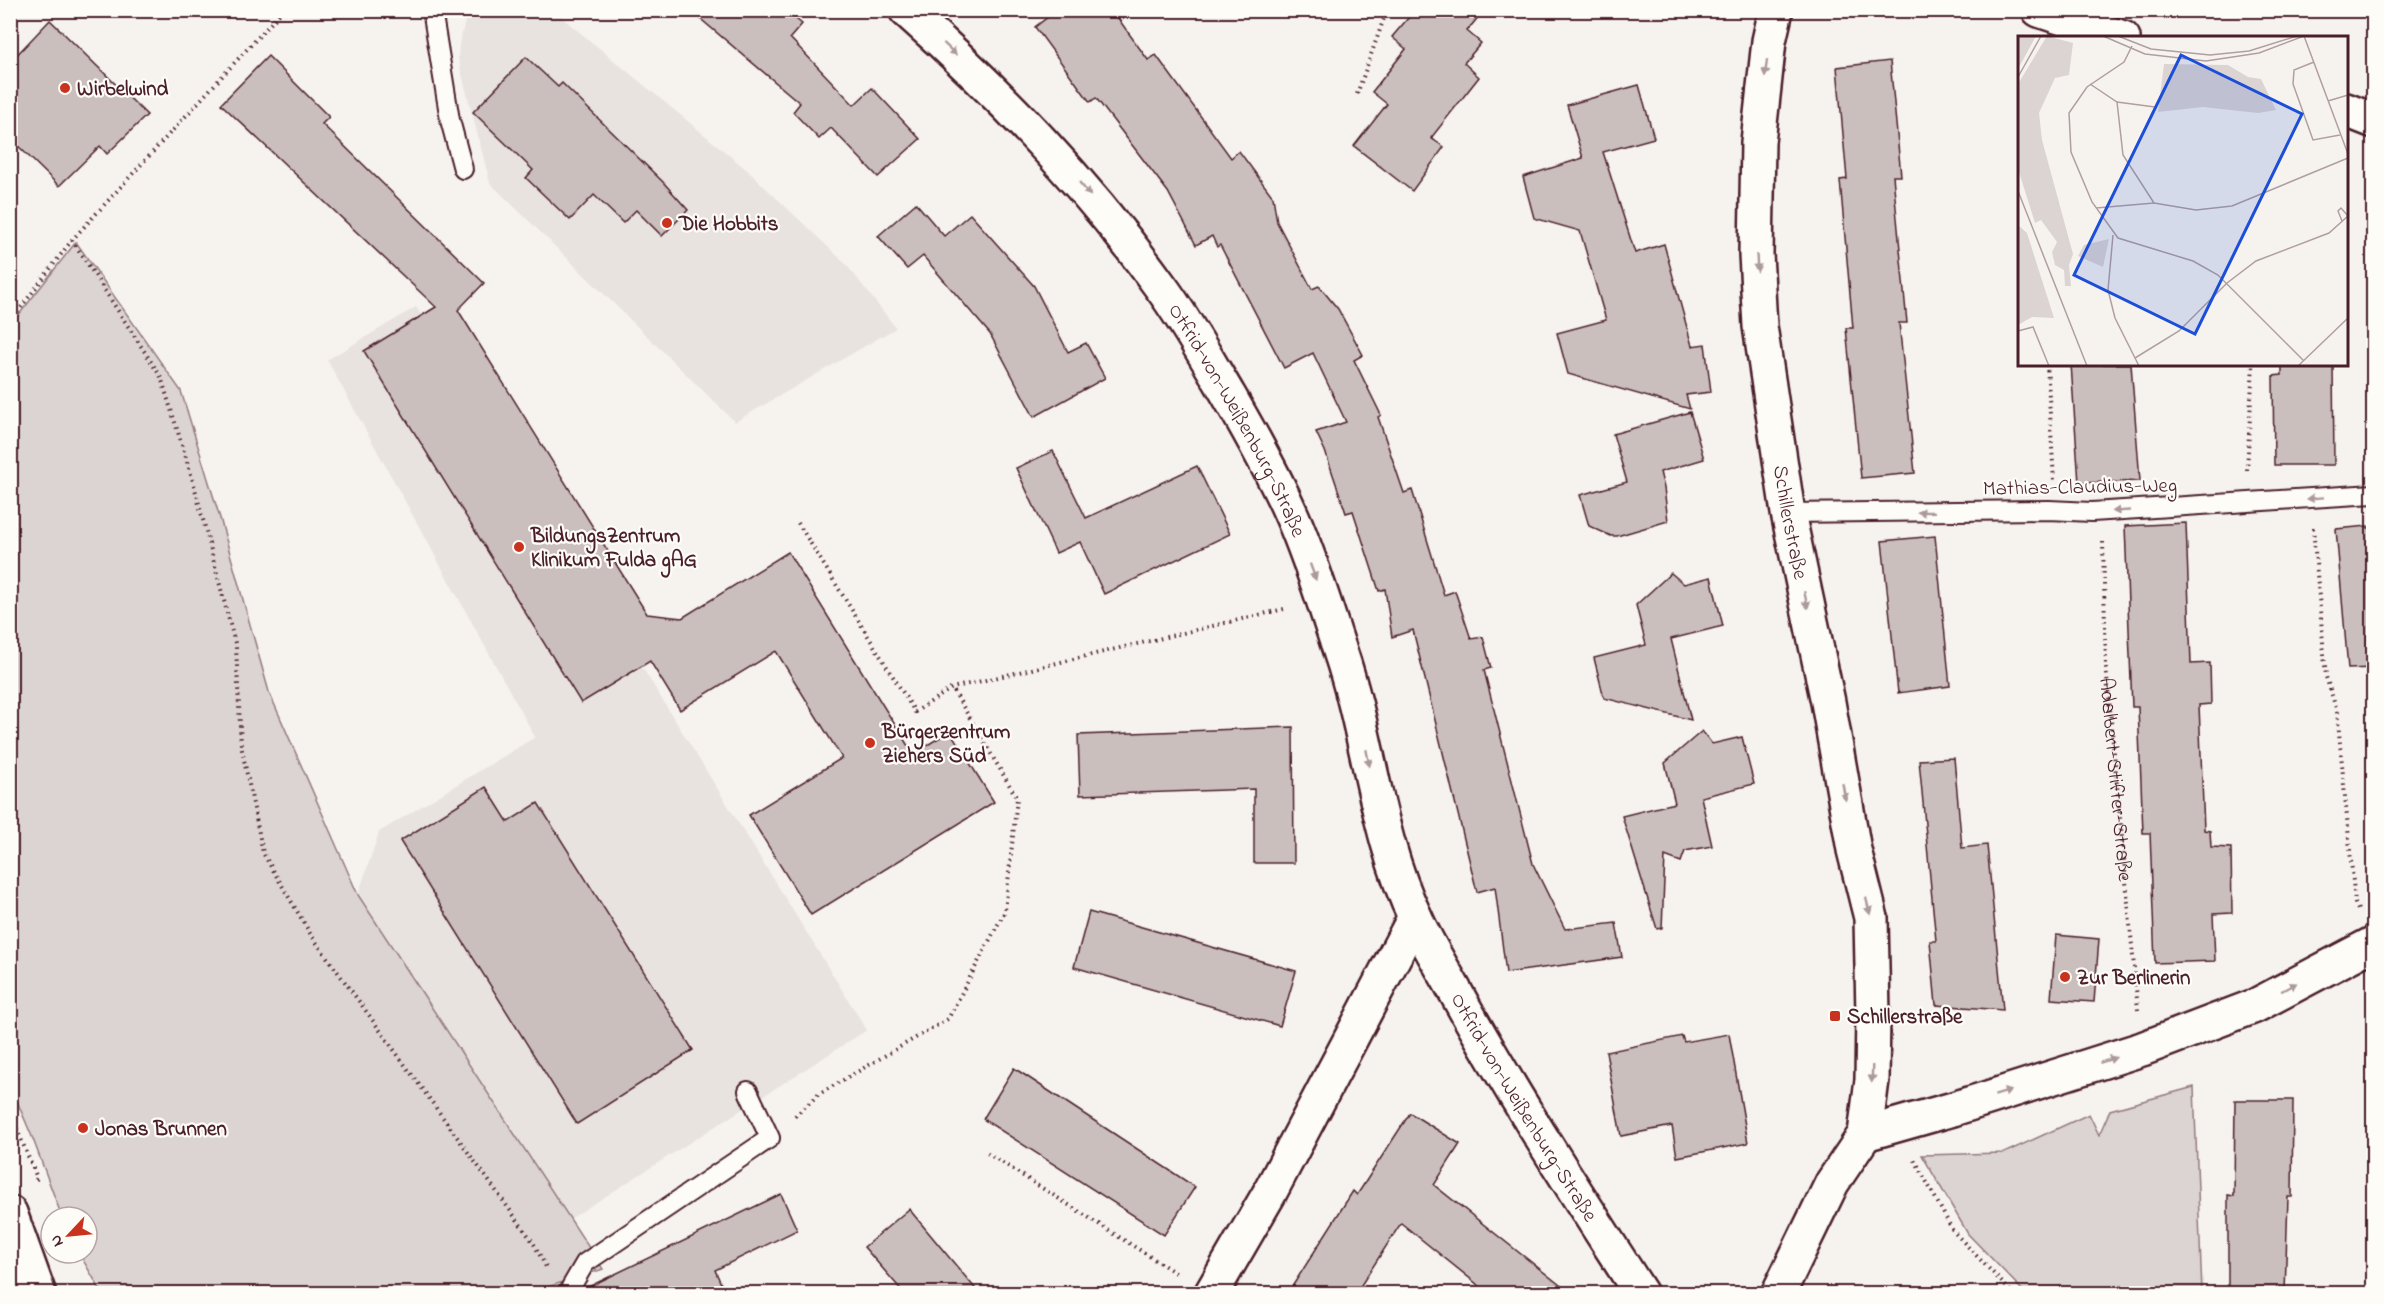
<svg xmlns="http://www.w3.org/2000/svg" width="2384" height="1304" font-family="'Indie Flower',sans-serif">
	<style>
		.built { fill: #e9e3e0 }
		.green { fill: #dcd4d2; stroke: #937a7e; stroke-width: 1.5 }
		.building { fill: #cbbfbe; stroke: #4a1f2b; stroke-width: 1.5 }
		.lines { fill: none; stroke-linecap: round; stroke-linejoin: round }
		.service-casing { stroke: #4a1f2b; stroke-width: 22 }
		.minor-casing { stroke: #4a1f2b; stroke-width: 38 }
		.primary-casing { stroke: #4a1f2b; stroke-width: 38 }
		.path { stroke: #4a1f2b; stroke-width: 4; stroke-dasharray: 1.5 4.5; stroke-linecap: butt }
		.service { stroke: #fdfcf7; stroke-width: 18 }
		.minor { stroke: #fdfcf7; stroke-width: 33 }
		.primary { stroke: #fdfcf7; stroke-width: 33 }
		.oneway { fill: #ac999b }
		.poi-dot { fill: #c8321e; stroke: #fdfcf7; stroke-width: 2 }
		.labels { text-anchor: middle; stroke-width: 4.5; stroke-linejoin: round; paint-order: stroke }
		.poi-label { font-size: 21px; font-weight: bold; fill: #4a1f2b; stroke: #fdfcf7; text-anchor: start }
		.street-label { font-size: 21px; fill: #4a1f2b; stroke: #fdfcf7 }
		.inset-road { fill: none; stroke: #b19ea1; stroke-width: 1.5 }
		.view { fill: #1d4ed8; fill-opacity: 0.15; stroke: #1d4ed8; stroke-width: 3 }
		.inset-edge { fill: none; stroke: #4a1f2b; stroke-width: 3 }
	</style>
	<rect width="100%" height="100%" fill="#f6f3ef"/>
	<filter id="ink" filterUnits="userSpaceOnUse"><feTurbulence type="fractalNoise" baseFrequency=".0167" numOctaves="2"/><feDisplacementMap in="SourceGraphic" scale="12" xChannelSelector="R" yChannelSelector="G"/><feConvolveMatrix kernelMatrix="1 2 1 2 8 2 1 2 1" color-interpolation-filters="sRGB"/></filter>
	<g filter="url(#ink)">
		<g class="built">
			<polygon points="468,11 554,11 746,169 846,264 896,328 735,422 490,183 458,59 459,44"/>
			<polygon points="416,307 458,370 867,1030 570,1219 358,895 379,832 535,737 327,360"/>
		</g>
		<g class="green">
			<polygon points="76,242 181,391 220,518 269,692 358,895 603,1269 526,1294 102,1293 79,1253 87,1253 87,1217 62,1217 33,1139 11,1087 10,326"/>
			<polygon points="2194,1087 2202,1293 2025,1293 1968,1234 1922,1155 2004,1153 2089,1114 2099,1135 2110,1110"/>
		</g>
		<g class="building">
			<polygon points="690,10 785,10 802,24 790,38 854,105 872,88 920,139 878,177 831,128 819,139 793,112 800,103"/>
			<polygon points="1057,10 1112,10 1148,60 1156,55 1231,158 1239,151 1273,197 1277,222 1312,289 1319,286 1338,309 1363,355 1354,360 1381,415 1378,417 1404,493 1412,490 1444,595 1455,591 1471,639 1483,637 1491,668 1484,670 1533,864 1565,929 1616,923 1622,957 1506,973 1495,887 1477,892 1413,630 1392,637 1385,589 1379,591 1353,511 1346,513 1325,451 1316,432 1346,422 1313,353 1284,368 1220,245 1217,247 1212,236 1196,245 1168,192 1096,98 1090,102 1035,27"/>
			<polygon points="1415,10 1484,10 1467,31 1481,43 1464,63 1479,77 1431,138 1444,147 1412,191 1354,146 1387,104 1372,92 1406,49 1392,37"/>
			<polygon points="50,20 147,115 107,154 100,146 59,186 10,138 10,62"/>
			<polygon points="268,56 329,117 322,124 484,283 458,310 647,614 682,618 788,552 913,754 950,731 994,802 811,915 749,815 842,758 776,651 680,710 650,661 581,703 364,351 436,307 221,104"/>
			<polygon points="526,57 558,87 562,83 663,182 688,210 662,236 636,210 623,223 594,195 570,220 526,178 533,170 473,112"/>
			<polygon points="1890,61 1901,176 1893,176 1907,323 1899,323 1915,473 1861,478 1846,328 1853,328 1840,180 1847,179 1837,67"/>
			<polygon points="1639,85 1654,138 1603,152 1635,253 1664,244 1692,346 1705,344 1711,392 1686,395 1690,409 1568,374 1557,333 1606,320 1580,231 1534,218 1523,177 1583,158 1567,105"/>
			<polygon points="916,203 944,236 970,214 1034,286 1068,352 1086,343 1105,378 1034,417 990,334 923,256 907,269 878,236"/>
			<polygon points="2071,364 2131,364 2140,481 2079,483"/>
			<polygon points="2282,364 2333,364 2334,465 2274,465 2273,376 2282,375"/>
			<polygon points="1690,412 1704,459 1660,472 1664,488 1668,521 1617,536 1611,536 1589,526 1580,495 1627,482 1613,434"/>
			<polygon points="1053,451 1086,518 1197,466 1230,534 1104,594 1080,542 1056,553 1016,468"/>
			<polygon points="2186,523 2191,664 2210,663 2211,704 2199,705 2204,830 2210,831 2211,847 2231,848 2232,913 2213,914 2215,961 2155,963 2150,833 2143,833 2138,707 2132,707 2125,526"/>
			<polygon points="2368,526 2368,528 2373,528 2373,668 2348,669 2336,529"/>
			<polygon points="1935,536 1950,686 1898,693 1882,541"/>
			<polygon points="1671,573 1684,584 1711,577 1723,626 1671,639 1691,720 1604,698 1594,658 1646,645 1636,605"/>
			<polygon points="1293,727 1294,863 1254,863 1254,789 1080,795 1078,735"/>
			<polygon points="1702,731 1712,744 1742,737 1754,784 1701,797 1712,846 1685,851 1681,862 1665,856 1662,928 1657,929 1622,816 1675,803 1665,763"/>
			<polygon points="1954,758 1962,848 1987,845 2003,1010 1936,1005 1930,941 1936,941 1919,760"/>
			<polygon points="486,787 508,822 538,803 693,1050 577,1124 400,841"/>
			<polygon points="1089,912 1296,971 1280,1026 1074,967"/>
			<polygon points="2056,935 2099,939 2094,1002 2051,999"/>
			<polygon points="1729,1034 1748,1143 1677,1157 1672,1126 1621,1136 1606,1052 1682,1036 1684,1042"/>
			<polygon points="1014,1068 1195,1187 1164,1235 983,1119"/>
			<polygon points="2235,1100 2293,1100 2292,1197 2288,1197 2285,1293 2228,1293 2228,1195 2234,1196"/>
			<polygon points="1410,1113 1460,1144 1434,1185 1570,1293 1488,1293 1401,1223 1356,1293 1288,1293 1353,1191 1357,1195"/>
			<polygon points="781,1194 797,1230 715,1270 725,1293 582,1293 582,1290"/>
			<polygon points="909,1209 943,1250 979,1293 904,1293 864,1247"/>
		</g>
		<g class="lines">
			<g class="service-casing">
				<g id="service">
					<polyline points="432,10 450,120 463,169"/>
					<polyline points="1788,513 2049,510 2092,512 2374,494"/>
					<polyline points="571,1294 571,1287 585,1263 770,1138 748,1091"/>
				</g>
			</g>
			<g class="minor-casing">
				<g id="minor">
					<path id="s2" d="M906,10C1002,95 1086,183 1161,287C1186,321 1207,359 1229,396C1251,434 1274,475 1292,516C1311,559 1325,606 1340,651C1370,739 1375,834 1416,919C1427,944 1442,967 1455,991C1512,1095 1577,1194 1641,1294"/>
					<path id="s3" d="M1776,10L1769,41L1758,142L1756,254L1760,326L1788,513L1828,702L1854,850L1871,918L1873,1015L1872,1080L1865,1134L1832,1183L1778,1294"/>
					<polyline points="2039,10 2123,38"/>
					<polyline points="2346,110 2374,121"/>
					<polyline points="1865,1134 1953,1109 2142,1049 2255,1006 2374,943"/>
					<polyline points="1211,1294 1269,1194 1415,917"/>
				</g>
			</g>
			<g class="primary-casing">
				<polyline id="primary" points="10,1213 39,1294"/>
			</g>
			<g class="path">
				<polyline points="1357,94 1387,10"/>
				<polyline points="72,240 161,377 193,481 236,647 241,745 263,853 311,935 533,1242 546,1267"/>
				<polyline points="10,322 72,240 283,10"/>
				<polyline points="2047,364 2054,480"/>
				<polyline points="2247,470 2253,364"/>
				<polyline points="798,523 915,712 952,688 1284,609"/>
				<polyline points="2313,528 2326,677 2337,711 2355,903 2358,910"/>
				<path id="s1" d="M2103,542L2106,667L2138,1010"/>
				<polyline points="10,1112 37,1178 34,1183"/>
				<polyline points="795,1116 819,1094 948,1019 1005,911 1017,798 952,688"/>
				<polyline points="987,1153 1179,1275"/>
				<polyline points="1915,1160 1953,1231 2013,1294"/>
			</g>
			<use href="#service" class="service"/>
			<use href="#minor" class="minor"/>
			<use href="#primary" class="primary"/>
		</g>
		<defs><path id="oneway-solid" d="M-6-.8H1V-3.2L6.5 0L1 3.2V.8H-6Z" transform="scale(1.5)"/></defs>
		<g class="oneway">
			<use href="#oneway-solid" transform="translate(950 49) rotate(43)"/>
			<use href="#oneway-solid" transform="translate(1766 68) rotate(97)"/>
			<use href="#oneway-solid" transform="translate(1085 189) rotate(50)"/>
			<use href="#oneway-solid" transform="translate(1757 263) rotate(87)"/>
			<use href="#oneway-solid" transform="translate(2315 498) rotate(176)"/>
			<use href="#oneway-solid" transform="translate(2121 511) rotate(177)"/>
			<use href="#oneway-solid" transform="translate(1926 512) rotate(179)"/>
			<use href="#oneway-solid" transform="translate(1313 572) rotate(70)"/>
			<use href="#oneway-solid" transform="translate(1806 600) rotate(78)"/>
			<use href="#oneway-solid" transform="translate(1368 758) rotate(79)"/>
			<use href="#oneway-solid" transform="translate(1844 792) rotate(80)"/>
			<use href="#oneway-solid" transform="translate(1868 906) rotate(76)"/>
			<use href="#oneway-solid" transform="translate(2289 987) rotate(-28)"/>
			<use href="#oneway-solid" transform="translate(2108 1060) rotate(-18)"/>
			<use href="#oneway-solid" transform="translate(1872 1074) rotate(92)"/>
			<use href="#oneway-solid" transform="translate(2003 1093) rotate(-17)"/>
		</g>
	</g>
	<g class="poi-dot">
		<circle cx="65" cy="88" r="6"/>
		<circle cx="667" cy="223" r="6"/>
		<circle cx="519" cy="547" r="6"/>
		<circle cx="870" cy="743" r="6"/>
		<circle cx="2065" cy="977" r="6"/>
		<rect x="1829" y="1010" width="12" height="12" rx="3"/>
		<circle cx="83" cy="1128" r="6"/>
	</g>
	<g class="labels">
		<g class="poi-label">
			<text x="77" y="95">Wirbelwind</text>
			<text x="679" y="230">Die Hobbits</text>
			<text x="531" y="542">BildungsZentrum<tspan x="531" dy="24">Klinikum Fulda gAG</tspan></text>
			<text x="882" y="738">Bürgerzentrum<tspan x="882" dy="24">Ziehers Süd</tspan></text>
			<text x="2077" y="984">Zur Berlinerin</text>
			<text x="1847" y="1023">Schillerstraße</text>
			<text x="95" y="1135">Jonas Brunnen</text>
		</g>
		<g class="street-label">
			<text dy="7" stroke="none"><textPath href="#s2" startOffset="531">Otfrid-von-Weißenburg-Straße</textPath></text>
			<text transform="translate(2080 486) rotate(-1)" y="7">Mathias-Claudius-Weg</text>
			<text dy="7" stroke="none"><textPath href="#s3" startOffset="516">Schillerstraße</textPath></text>
			<text dy="7" stroke="none"><textPath href="#s1" startOffset="238">Adalbert-Stifter-Straße</textPath></text>
			<text dy="7" stroke="none"><textPath href="#s2" startOffset="1281">Otfrid-von-Weißenburg-Straße</textPath></text>
		</g>
	</g>
	<g transform="translate(2018 36)">
		<rect width="330" height="330" fill="#f6f3ef"/>
		<path d="M0,0H18L0,33ZM29,0L55,7L51,39L37,42L21,77L24,104L55,218L51,229L53,250H47L46,234L37,229L34,216L39,206L23,184L17,187L0,133V48ZM146,28L210,29L230,41L243,43L258,74L240,77L185,71L140,76ZM0,189L9,197L36,282L14,281L0,289ZM91,203L85,231L60,220L66,209Z" fill="#dcd4d2"/>
		<path class="inset-road" d="M85,0L127,18L188,25L241,17L286,0M100,0L133,13L192,19L231,15L279,0M286,0L330,118M114,10L106,26L69,51L51,77L53,116L74,166L100,202L175,225L200,239L286,325M296,26L276,34L275,48L295,104L322,99M0,41L23,0M72,48L99,66L137,71M310,65L330,59M99,66L105,119L136,167M0,155L69,330M78,172L136,167L178,174L214,170L330,122M95,199L90,254L97,282L121,330M0,295L15,291L31,330M117,322L161,295L209,247L238,225L311,197L330,180L323,172L320,175L324,185M280,330L330,282"/>
		<path class="view" d="M163,19L284,78L177,298L56,239Z"/>
		<rect width="330" height="330" class="inset-edge"/>
	</g>
	<rect width="2384" height="1304" fill="none" stroke="#fdfcf7" stroke-width="36"/>
	<rect x="18" y="18" width="2348" height="1268" fill="none" stroke="#4a1f2b" stroke-width="2" filter="url(#ink)"/>
	<g transform="translate(69 1235) rotate(244)"><circle r="28" fill="#fdfcf7" stroke="#b5a4a5" stroke-width="1.5"/>
	<path d="M0-4.5L10 22L0 15L-10 22Z" fill="#c8321e"/>
	<text y="-9" font-size="16" font-weight="bold" text-anchor="middle" fill="#4a1f2b">N</text>
	</g>
</svg>
